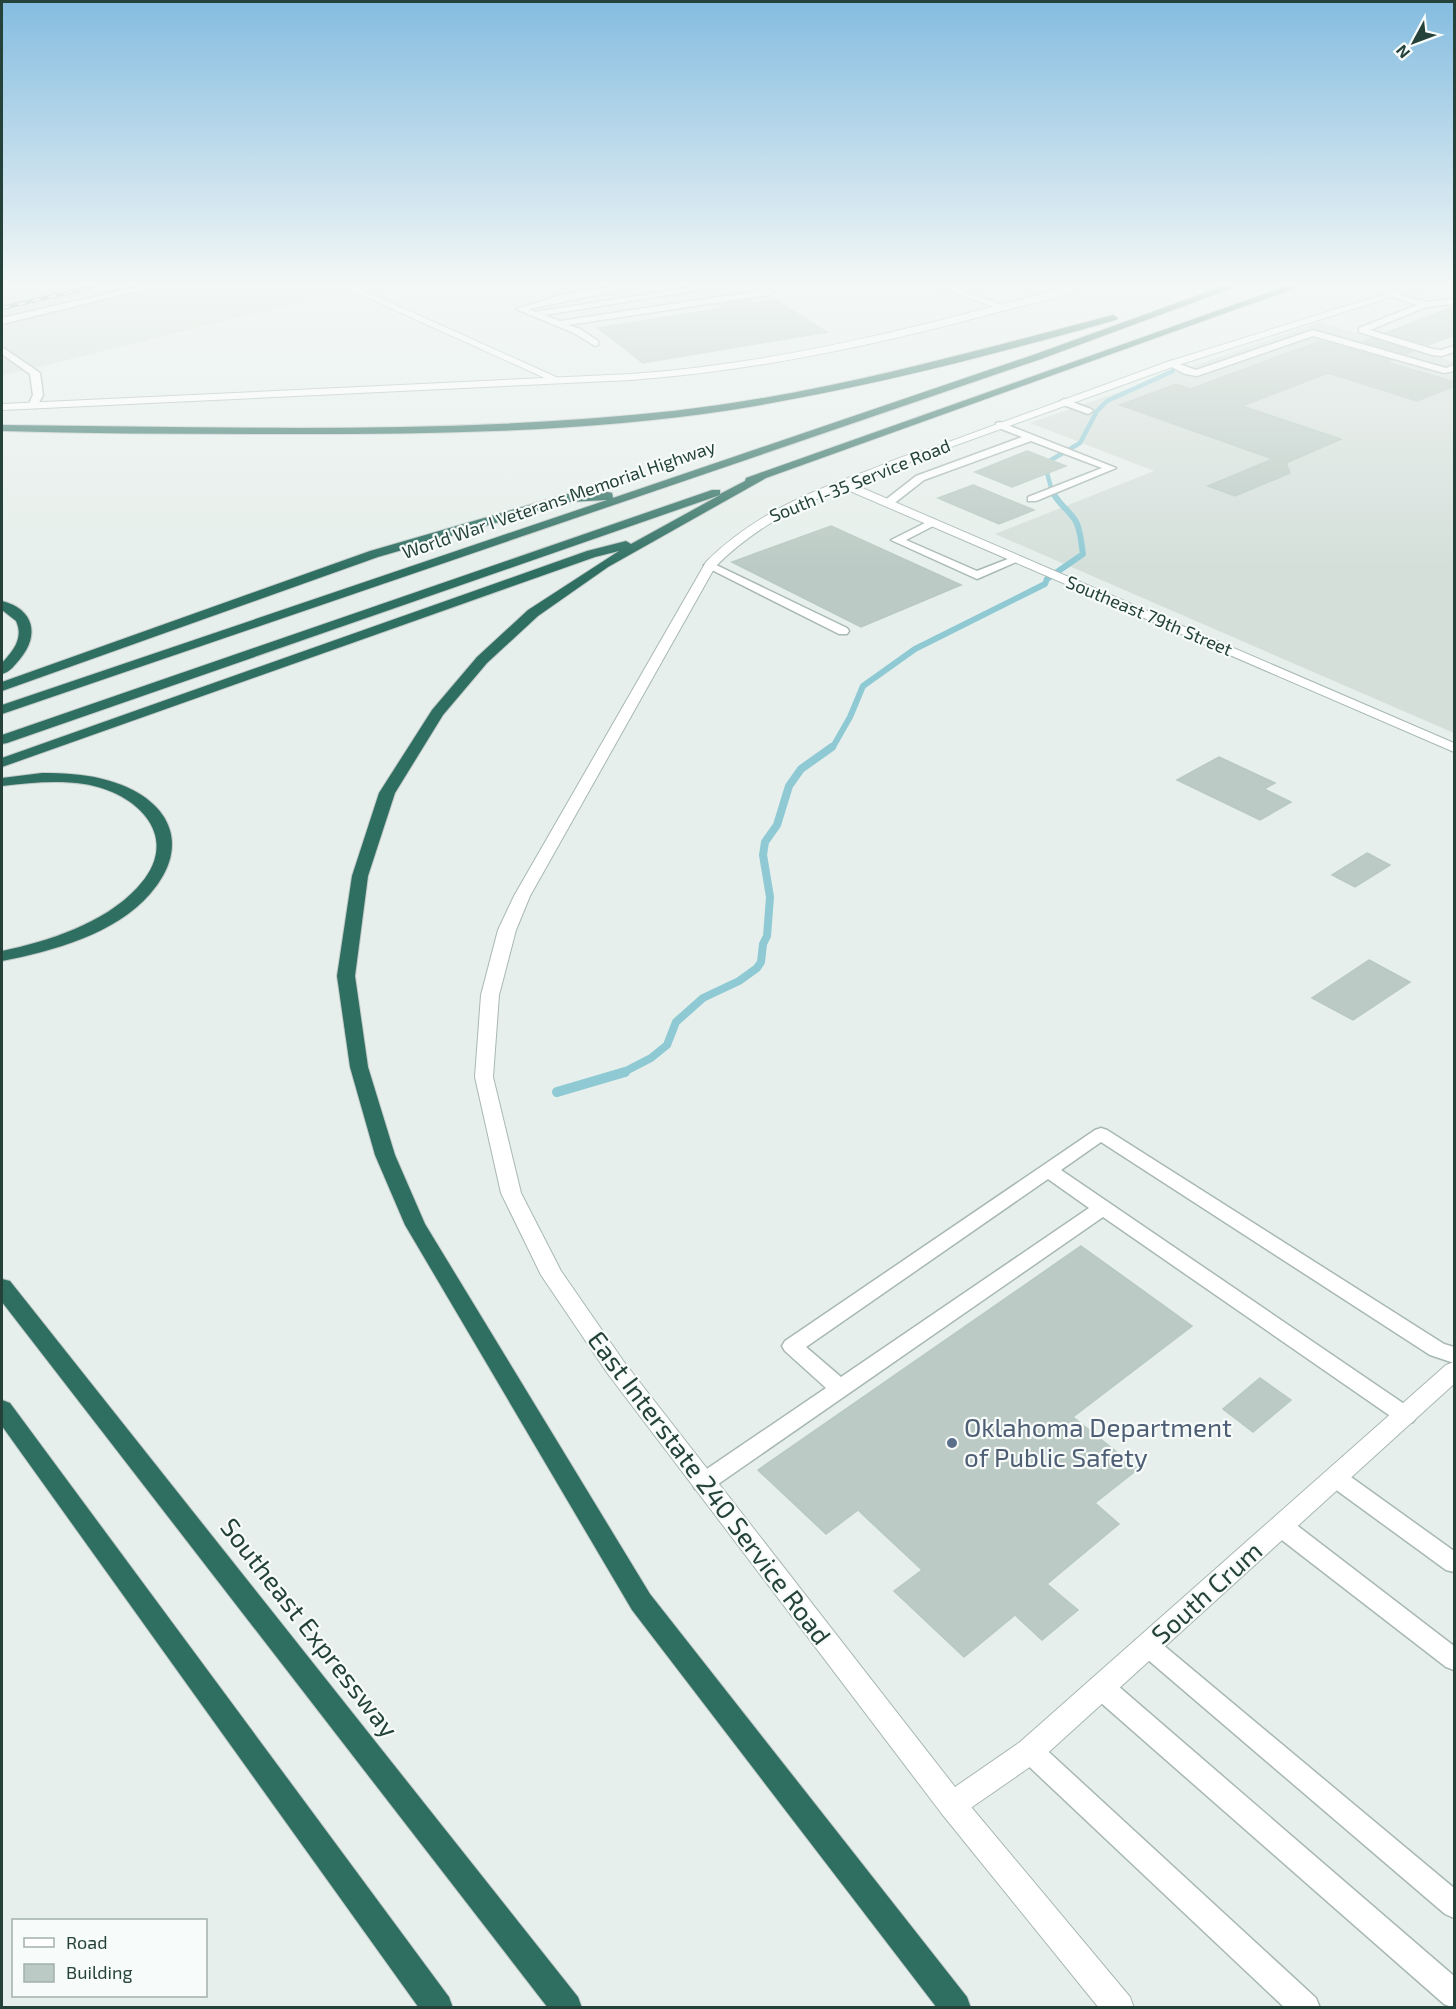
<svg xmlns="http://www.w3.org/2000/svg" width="1456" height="2009" font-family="'Exo 2',sans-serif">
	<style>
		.built { fill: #d4dfda }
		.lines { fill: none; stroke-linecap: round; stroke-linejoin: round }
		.stream-far3 { stroke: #8ec9d4; stroke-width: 4.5 }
		.stream-far2 { stroke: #8ec9d4; stroke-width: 6 }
		.stream-far1 { stroke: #8ec9d4; stroke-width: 8 }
		.stream { stroke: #8ec9d4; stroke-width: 10 }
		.building { fill: #bbcac4; stroke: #b8c9c2; stroke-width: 1.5 }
		.service-casing { stroke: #a8b8b2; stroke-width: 3 }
		.minor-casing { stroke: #a8b8b2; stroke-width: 2 }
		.tertiary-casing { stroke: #a8b8b2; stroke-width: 2 }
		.secondary-casing { stroke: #a4bbb3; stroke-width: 2 }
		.motorway-casing { stroke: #c2cac8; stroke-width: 2 }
		.service { fill: #fff; fill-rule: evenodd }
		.minor { fill: #fff; fill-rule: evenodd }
		.tertiary { fill: #fff; fill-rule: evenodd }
		.secondary { fill: #fff; fill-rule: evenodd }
		.motorway { fill: #2f6f62; fill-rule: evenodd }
		.rail-casing { stroke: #5f7d75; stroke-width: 4 }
		.rail { stroke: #f7fbf9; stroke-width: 2; stroke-dasharray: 8; stroke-linecap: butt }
		.service-dot { fill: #5c6f8a; stroke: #f7fbf9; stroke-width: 2 }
		.labels { text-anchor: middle; stroke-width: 4.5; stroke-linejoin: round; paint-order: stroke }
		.far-street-label { font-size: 18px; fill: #24423a; stroke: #f7fbf9 }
		.near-service-label { font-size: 26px; fill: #4e5e75; stroke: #f7fbf9; text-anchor: start }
		.near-street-label { font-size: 26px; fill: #24423a; stroke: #f7fbf9 }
	</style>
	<rect width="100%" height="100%" fill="#e6efeb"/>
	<g class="built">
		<polygon points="2,287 326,287 338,293 2,376"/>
		<polygon points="1320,322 1454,362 1454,733 995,534 1154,471 1030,423"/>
	</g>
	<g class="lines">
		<polyline class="stream-far3" points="1052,491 1047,473 1051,460 1080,443 1097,411 1107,401 1173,371"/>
		<path class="stream-far2" d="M830,748L834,745L850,717L863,686L915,649L1045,584L1047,579L1083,554C1081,544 1081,529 1075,520C1067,508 1057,503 1051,489"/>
		<polyline class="stream-far1" points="620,1074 651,1058 667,1045 676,1022 703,998 739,981 757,968 761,962 763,944 767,936 770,897 763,855 765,842 777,825 789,786 801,769 832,747"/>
		<polyline class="stream" points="557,1092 625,1072"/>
	</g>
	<g class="building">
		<polygon points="749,300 754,303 776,300 827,332 643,363 598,328 725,308 719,305"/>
		<polygon points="1455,306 1455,335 1428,345 1386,333"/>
		<polygon points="1372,338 1413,351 1406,354 1363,342"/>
		<polygon points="1320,341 1391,360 1387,362 1455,382 1455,386 1417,401 1328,373 1242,406 1341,439 1286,463 1290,473 1235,496 1208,486 1273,459 1120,405 1176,384 1190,389"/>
		<polygon points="1027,451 1066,466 1012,487 975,472"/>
		<polygon points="973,485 1034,510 999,524 938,498"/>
		<polygon points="831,526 961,585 861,627 732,562"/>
		<polygon points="1219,757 1275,783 1264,789 1291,802 1260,820 1177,780"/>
		<polygon points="1367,853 1390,865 1355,887 1332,875"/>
		<polygon points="1369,960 1410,982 1353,1020 1312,998"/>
		<polygon points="1081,1246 1192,1326 1073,1417 1138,1469 1095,1503 1119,1524 1047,1584 1078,1610 1042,1640 1015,1615 964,1657 894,1591 922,1570 858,1510 826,1534 758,1470"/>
		<polygon points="1260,1378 1291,1400 1253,1432 1223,1409"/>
	</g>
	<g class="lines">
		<g class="service-casing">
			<g id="service">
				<polygon points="137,287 153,287 2,324 2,318"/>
				<polygon points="612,287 634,287 529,309 535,312 694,287 717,287 544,315 560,321 758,291 751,287 763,287 772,292 768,295 568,325 580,329 598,341 598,345 595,346 574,333 516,309 562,295"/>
				<polygon points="1393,293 1426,302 1454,299 1454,304 1426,307 1370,330 1433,349 1441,350 1454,346 1454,352 1442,356 1432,355 1359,332 1359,328 1417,305 1393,297"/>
				<polygon points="1313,330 1446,368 1454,365 1454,371 1444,373 1313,336 1197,376 1185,374 1166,364 1171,361 1196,370"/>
				<polygon points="2,347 40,373 43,395 36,408 28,406 33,395 30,374 2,354"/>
				<polygon points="1064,399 1091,409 1093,411 1088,414 1061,404 1059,402"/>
				<polygon points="1000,422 1116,468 1036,501 1028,501 1028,497 1102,468 1031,441 924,480 892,505 884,505 884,501 916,476 1022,437 996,427 996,423"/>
				<polygon points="933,519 939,522 937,524 906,540 977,571 1013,557 1021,557 1023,559 977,579 891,540"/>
				<polygon points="710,562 847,628 849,631 847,634 839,634 706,567 704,565"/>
				<path d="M1101,1128L1107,1130L1444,1344L1454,1347V1363L1430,1355L1101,1142L1061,1170L1413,1410L1417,1416L1413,1422L1406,1424L1399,1422L1103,1217L711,1489L703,1492L695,1489L692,1483L695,1477L826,1388L785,1351L782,1346L785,1341L1095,1130ZM1048,1179L1089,1208L841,1377L806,1347Z"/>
				<polygon points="1336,1469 1344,1472 1454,1551 1454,1572 1446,1570 1328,1484 1325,1478 1328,1472"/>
				<polygon points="1282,1518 1290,1520 1454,1646 1454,1670 1446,1667 1274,1534 1271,1527 1274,1520"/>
				<polygon points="1148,1636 1156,1639 1454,1888 1454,1918 1445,1914 1140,1653 1136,1646 1140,1639"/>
				<polygon points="1101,1676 1110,1679 1454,1976 1454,2008 1444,2004 1092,1695 1089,1687 1092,1679"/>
				<polygon points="1030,1739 1039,1743 1316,1998 1320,2008 1285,2008 1021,1759 1018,1751 1021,1743"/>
			</g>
		</g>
		<g class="minor-casing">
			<g id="minor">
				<polygon points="344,287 356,287 565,381 556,383"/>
				<polygon points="938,287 952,287 1008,307 1000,309"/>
				<polygon points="1454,1362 1454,1384 1040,1760 962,1814 952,1818 942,1814 938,1805 942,1796 1020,1742 1446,1365"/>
			</g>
		</g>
		<g class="tertiary-casing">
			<g id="tertiary">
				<path d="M1066,287H1082C1068,297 1015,307 995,313C875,345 755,371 631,380L2,410V404L631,374C782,363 921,327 1066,287Z"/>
				<path d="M922,451L926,452V456L853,484L1454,743V752L843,488C794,507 752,530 715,567L530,896L516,930L499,995L493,1077L521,1193L561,1271L624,1362L962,1796L1130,1997L1134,2008H1099L942,1814L608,1374L541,1275L501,1193L475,1077L481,995L498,930L514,896L706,562C752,516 808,492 870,470C887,463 904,455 922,451Z"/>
			</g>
		</g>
		<g class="secondary-casing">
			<polygon id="secondary" points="1407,287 1422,287 1175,366 926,456 918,456 916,454 1167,362"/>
		</g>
		<g class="motorway-casing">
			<g id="motorway">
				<polygon points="1221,287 1235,287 1041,359 2,714 2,705 607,500 568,502 378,557 2,691 2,682 370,551 567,494 608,492 612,493 613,498 1033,355"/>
				<polygon points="1284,287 1298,287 766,478 608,567 538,616 487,663 443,715 395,793 368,876 355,976 368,1067 395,1155 425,1224 650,1594 967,1997 971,2008 937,2008 632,1610 405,1225 375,1155 350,1067 337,976 352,876 379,793 432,710 477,657 528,610 619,551 595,557 2,767 2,758 587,551 626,541 631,544 720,495 7,743 2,744 2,735 712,490 720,490 720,494 745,481 746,478"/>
				<path d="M1113,315L1118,318L1116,320C989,356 861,389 731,410C587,432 441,434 296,434C198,434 99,434 2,431V425C225,427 450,435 673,411C823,394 967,353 1113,315Z"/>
				<path d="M2,601C34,609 40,635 20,659C15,665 10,672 2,674V663C13,651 24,638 16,621L2,610Z"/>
				<path d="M42,773C64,773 88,774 110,781C168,798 194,844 150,894C115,934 53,951 2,961V951C49,941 103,924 137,888C185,838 137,792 84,784C56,780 29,783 2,786V778Z"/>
				<polygon points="2,1279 10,1281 578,1997 582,2008 548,2008 2,1302"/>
				<polygon points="2,1400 10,1403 449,1997 453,2008 419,2008 2,1426"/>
			</g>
		</g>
		<use href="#service" class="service"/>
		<use href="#minor" class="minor"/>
		<use href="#tertiary" class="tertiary"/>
		<use href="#secondary" class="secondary"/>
		<use href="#motorway" class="motorway"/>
		<g class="rail-casing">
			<polyline id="rail" points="2,308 93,287"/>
		</g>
		<use href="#rail" class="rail"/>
	</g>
	<linearGradient id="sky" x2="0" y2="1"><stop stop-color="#84bce0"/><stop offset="0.5" stop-color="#f4f8f6"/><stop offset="1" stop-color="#f4f8f6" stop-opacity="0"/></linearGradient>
	<rect width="1456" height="569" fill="url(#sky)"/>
	<circle class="service-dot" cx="952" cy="1443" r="6"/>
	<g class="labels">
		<g class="far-street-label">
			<text transform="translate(860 481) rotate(-22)" y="6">South I-35 Service Road</text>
			<text transform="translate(559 500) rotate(-19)" y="6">World War I Veterans Memorial Highway</text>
			<text transform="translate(1149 616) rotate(23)" y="6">Southeast 79th Street</text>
		</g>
		<g class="near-service-label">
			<text x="964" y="1437">Oklahoma Department<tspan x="964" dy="30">of Public Safety</tspan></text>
		</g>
		<g class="near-street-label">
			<text transform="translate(709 1488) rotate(53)" y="9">East Interstate 240 Service Road</text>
			<text transform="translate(1207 1593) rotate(-42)" y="9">South Crum</text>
			<text transform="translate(309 1628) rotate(52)" y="9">Southeast Expressway</text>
		</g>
	</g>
	<rect width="1456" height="2009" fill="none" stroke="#24423a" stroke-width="6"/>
	<rect x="12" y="1919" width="195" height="78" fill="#f7fbf9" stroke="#a3b1ad" stroke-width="1.5"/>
	<rect x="24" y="1938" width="30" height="9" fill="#ffffff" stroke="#a3b1ad" stroke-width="1.5"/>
	<text x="66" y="1949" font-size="18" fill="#24423a">Road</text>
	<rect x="24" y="1964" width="30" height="18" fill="#bbcac4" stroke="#a3b1ad" stroke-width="1.5"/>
	<text x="66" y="1979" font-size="18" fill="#24423a">Building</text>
	<g transform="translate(1414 42) rotate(229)" stroke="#f7fbf9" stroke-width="4.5" paint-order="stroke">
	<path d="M0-4.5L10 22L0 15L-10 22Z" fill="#24423a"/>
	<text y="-9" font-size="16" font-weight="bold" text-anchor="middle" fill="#24423a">N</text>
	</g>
</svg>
